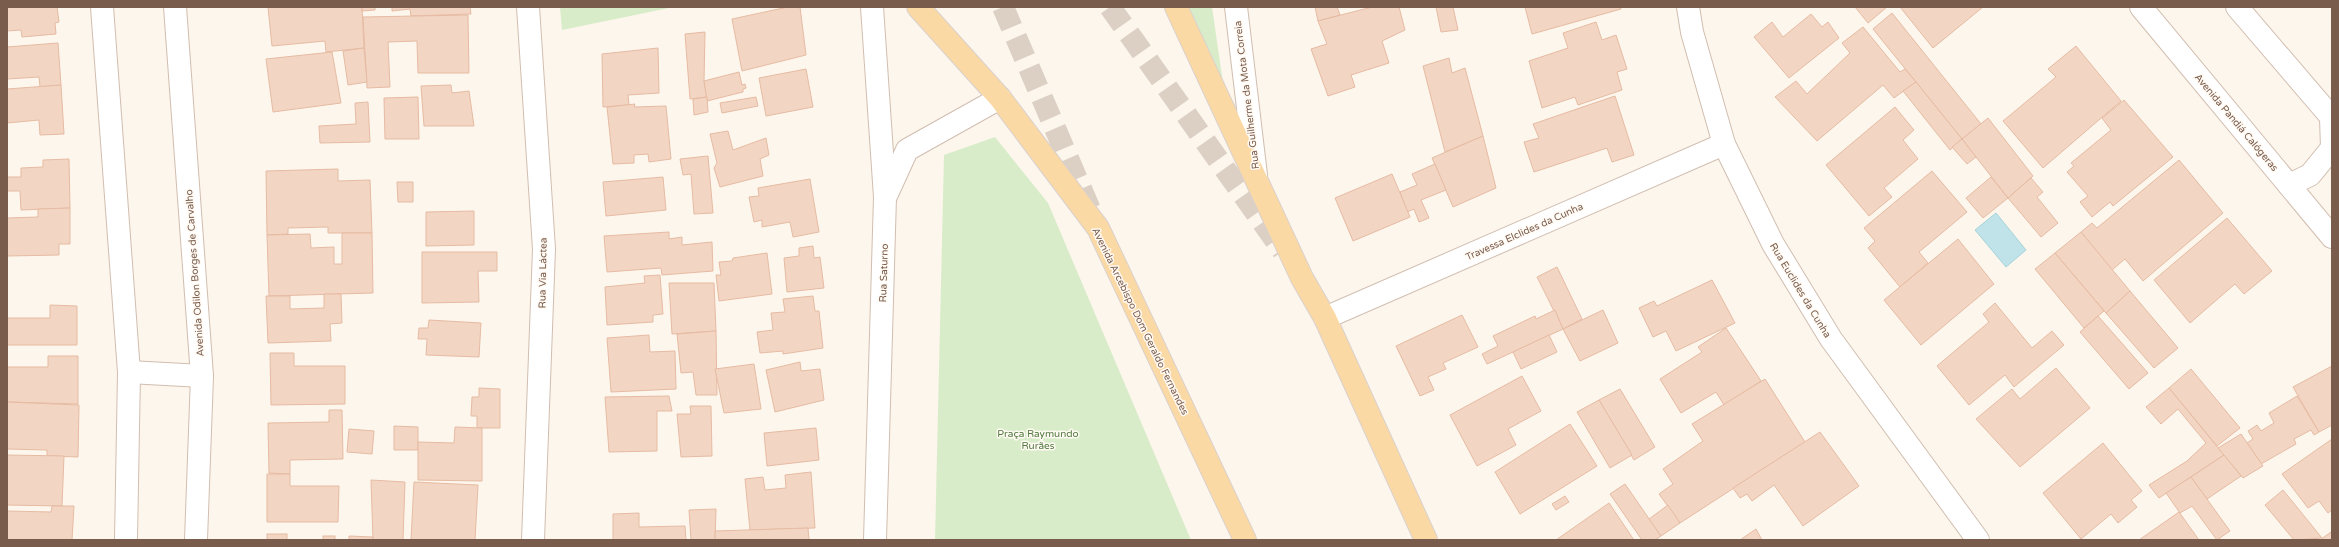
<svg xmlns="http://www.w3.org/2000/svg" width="2339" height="547" font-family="'Varela Round',sans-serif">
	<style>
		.green { fill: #d8ecc9 }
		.water { fill: #bfe3e8; stroke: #a5d3da }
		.building { fill: #f3d5c3; stroke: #e6bba3 }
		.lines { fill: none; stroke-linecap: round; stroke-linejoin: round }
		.major-tunnel { stroke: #dcd0c4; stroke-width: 22; stroke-dasharray: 22 11; stroke-linecap: butt }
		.minor-casing { stroke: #d1beb0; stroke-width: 24 }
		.major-casing { stroke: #dad1cd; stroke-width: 24 }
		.minor { stroke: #fff; stroke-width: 22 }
		.major { stroke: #fbd9a5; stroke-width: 22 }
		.labels { text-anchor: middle; stroke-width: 3; stroke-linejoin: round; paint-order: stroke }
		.street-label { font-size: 10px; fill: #7a5c4d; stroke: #fffaf3 }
		.park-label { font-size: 10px; fill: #537a41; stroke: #fffaf3 }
	</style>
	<rect width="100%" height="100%" fill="#fdf6ec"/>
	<g class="green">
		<polygon points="560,7 674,7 562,30"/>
		<polygon points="1181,7 1212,7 1227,111"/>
		<polygon points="995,137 1048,203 1191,540 935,540 944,155"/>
	</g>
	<polygon class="water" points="1996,213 2026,250 2006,267 1975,230"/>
	<g class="building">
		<polygon points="7,7 57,7 59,22 55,23 56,34 22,37 21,30 7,31"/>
		<polygon points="268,7 362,7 364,48 326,52 325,41 272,46"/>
		<polygon points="362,7 375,7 375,10 362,11"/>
		<polygon points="392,7 470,7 471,14 411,16 410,9 392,11"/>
		<polygon points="788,7 800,7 806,55 742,71 732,19"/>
		<polygon points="1315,7 1337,7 1340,15 1318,21"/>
		<polygon points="1372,7 1399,7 1405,30 1382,41 1389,63 1351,75 1355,87 1328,96 1311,49 1327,44 1318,21"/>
		<polygon points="1436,7 1453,7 1458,30 1441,32"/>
		<polygon points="1525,7 1620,7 1621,9 1532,34"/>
		<polygon points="1855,7 1887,7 1868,23"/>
		<polygon points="1900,7 1983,7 1933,48"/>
		<polygon points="1892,13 1981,124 1962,139 1873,29"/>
		<polygon points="1811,14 1822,27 1828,22 1839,38 1789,78 1754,37 1772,22 1783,37"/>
		<polygon points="468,15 469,73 418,73 417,41 388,42 390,87 367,88 363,17"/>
		<polygon points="1596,22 1602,40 1616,35 1627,69 1617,72 1622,90 1578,105 1575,97 1542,108 1529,61 1568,48 1563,33"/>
		<polygon points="1863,27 1900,72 1905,69 1916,82 1894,98 1883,85 1817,141 1775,97 1796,81 1807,94 1850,53 1842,43"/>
		<polygon points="705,32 704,81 707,97 690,99 685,34"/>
		<polygon points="58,43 61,85 40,87 39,77 7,79 7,47"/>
		<polygon points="2076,46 2121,101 2043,168 2003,121 2056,77 2048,69"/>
		<polygon points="364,48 367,82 348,85 343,51"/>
		<polygon points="658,48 659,93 628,95 629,105 603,107 602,54"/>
		<polygon points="332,52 341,103 273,112 266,59"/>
		<polygon points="1449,58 1452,73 1465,68 1483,136 1445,152 1423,66"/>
		<polygon points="806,69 813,107 766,116 759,78"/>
		<polygon points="739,72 742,85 745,84 746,88 743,89 743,92 707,101 704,81"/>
		<polygon points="1916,82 1962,139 1950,150 1903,91"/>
		<polygon points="61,85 64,134 40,135 39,120 7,123 7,89"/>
		<polygon points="451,85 452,93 469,91 474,126 424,126 421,86"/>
		<polygon points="1615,96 1634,155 1612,162 1607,148 1534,172 1524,142 1539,138 1533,124"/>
		<polygon points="418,97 419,139 385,139 384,98"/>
		<polygon points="707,97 708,112 694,115 693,99"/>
		<polygon points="756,97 758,106 722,113 720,103"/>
		<polygon points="2124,100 2173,157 2113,206 2110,202 2092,217 2080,202 2088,196 2067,172 2074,166 2071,163 2111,130 2102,118"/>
		<polygon points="368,102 370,142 320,143 319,126 356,124 355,103"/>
		<polygon points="635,104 634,107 666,106 671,159 649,162 648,154 634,155 634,163 613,164 607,107"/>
		<polygon points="1895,107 1914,130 1903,140 1918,159 1884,188 1892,197 1869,216 1826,165"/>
		<polygon points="1988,118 2033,176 2008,198 1962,139"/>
		<polygon points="728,131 733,150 766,138 769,155 760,159 763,176 720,187 714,168 717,163 710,134"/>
		<polygon points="1483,136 1496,188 1453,207 1432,158"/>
		<polygon points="1962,139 1976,157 1967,164 1952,147"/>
		<polygon points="708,156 713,213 694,214 691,174 683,175 680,159"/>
		<polygon points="69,159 70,208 21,210 20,191 7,191 7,177 21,177 21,168 43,167 43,160"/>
		<polygon points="2179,160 2223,213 2143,281 2125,259 2112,270 2081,232 2092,223 2097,228"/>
		<polygon points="1435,164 1446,190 1421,200 1429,218 1419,222 1414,209 1407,212 1400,192 1417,185 1412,174"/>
		<polygon points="338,169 338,181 370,180 372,233 328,233 328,227 288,228 288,234 267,235 266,171"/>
		<polygon points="1932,171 1967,212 1919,252 1928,263 1900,287 1868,248 1875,241 1864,228"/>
		<polygon points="1392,174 1410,217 1353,241 1335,198"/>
		<polygon points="663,177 666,210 606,216 603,182"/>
		<polygon points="1991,177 2008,198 1983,218 1966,198"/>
		<polygon points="2031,178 2043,192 2037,197 2058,223 2041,237 2008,198"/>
		<polygon points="810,179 819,232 793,237 790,222 762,227 762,220 754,222 749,197 759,196 758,188"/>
		<polygon points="397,182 413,182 413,202 398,202"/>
		<polygon points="70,208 70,244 59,244 59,255 7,256 7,218 38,217 38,209"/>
		<polygon points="474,211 474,245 426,246 426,212"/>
		<polygon points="2227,218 2272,271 2244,294 2235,284 2190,323 2154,280"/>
		<polygon points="669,232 669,239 682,237 682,245 712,242 713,271 662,275 661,268 607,272 604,236"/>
		<polygon points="2081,232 2130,291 2106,313 2055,253"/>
		<polygon points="342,233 372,233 373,293 269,296 267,235 310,234 311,248 334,247 334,264 342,264"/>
		<polygon points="1958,239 1994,284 1921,345 1884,300"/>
		<polygon points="813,246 814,258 820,257 824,288 787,292 784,258 799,256 799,248"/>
		<polygon points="422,252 497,252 497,271 478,271 479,302 422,303"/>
		<polygon points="767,253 772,294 719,301 716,275 721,275 719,262 732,261 733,258"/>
		<polygon points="2055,253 2104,311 2084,328 2035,269"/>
		<polygon points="1557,267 1582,319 1563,329 1537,277"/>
		<polygon points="660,275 663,314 653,315 653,322 607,325 605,287 645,283 644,276"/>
		<polygon points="1712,280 1735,323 1676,351 1666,331 1653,337 1639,308 1654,301 1657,306"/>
		<polygon points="669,283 714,283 716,331 672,334"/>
		<polygon points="2130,291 2178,348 2154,368 2106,313"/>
		<polygon points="324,294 341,294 342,323 330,324 331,341 268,343 266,296 290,296 290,309 324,308"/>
		<polygon points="813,296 815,311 819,311 823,348 783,354 783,351 760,353 757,332 773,330 771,313 785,312 783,299"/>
		<polygon points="1995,303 2032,348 2052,331 2064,345 2014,387 2005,375 1969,405 1937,366 1989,322 1983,314"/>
		<polygon points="50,305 77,306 77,345 7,345 7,318 50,318"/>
		<polygon points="1555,310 1563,329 1487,364 1482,354 1498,346 1493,336 1535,316 1536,319"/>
		<polygon points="1603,310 1618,343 1580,361 1563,329"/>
		<polygon points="1462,315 1478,347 1443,363 1446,369 1428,377 1434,390 1420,396 1396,346"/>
		<polygon points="2098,316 2148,373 2129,389 2080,332"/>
		<polygon points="429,320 481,323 479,357 426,355 427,339 418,339 419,328 428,328"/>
		<polygon points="1726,328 1761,381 1724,405 1716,392 1681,413 1660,379 1702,352 1698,347"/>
		<polygon points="716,331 717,395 696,395 693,372 681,373 677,334"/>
		<polygon points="649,335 650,352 675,351 676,389 611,392 607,338"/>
		<polygon points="1549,335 1557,352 1521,369 1513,352"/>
		<polygon points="270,353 294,353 294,366 345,366 345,404 271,405"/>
		<polygon points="48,356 78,356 78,404 7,402 7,367 48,367"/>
		<polygon points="800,362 801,371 820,369 824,400 775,412 766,370"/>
		<polygon points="754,364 761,409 724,413 715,369"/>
		<polygon points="2332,366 2332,425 2319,432 2293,387"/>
		<polygon points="2056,368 2090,408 2020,467 1976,419 2012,389 2020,399"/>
		<polygon points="2191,369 2240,428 2217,446 2169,388"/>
		<polygon points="1522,376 1541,411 1508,429 1516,445 1477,466 1450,415"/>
		<polygon points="1765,379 1805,442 1680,523 1659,494 1673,484 1663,469 1703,441 1692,424"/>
		<polygon points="479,388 500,389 500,428 477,428 477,416 471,416 472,397 479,397"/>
		<polygon points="2169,388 2224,455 2159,498 2149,485 2187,461 2206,443 2178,409 2161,424 2146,407"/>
		<polygon points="1620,389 1655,447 1634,460 1599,400"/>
		<polygon points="669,396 672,411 657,411 657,451 609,452 605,397"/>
		<polygon points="2297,396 2319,432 2314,435 2311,430 2294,439 2296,444 2261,464 2247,443 2253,439 2248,431 2257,425 2261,431 2274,423 2269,413"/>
		<polygon points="1599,400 1632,455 1610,468 1577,412"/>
		<polygon points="7,402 79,405 78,457 47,456 47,450 7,449"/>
		<polygon points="690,406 711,406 712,456 681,457 677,414 691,414"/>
		<polygon points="329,410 342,410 343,459 290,460 290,474 269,473 268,423 329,422"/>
		<polygon points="1570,424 1597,466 1520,514 1495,472"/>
		<polygon points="394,426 418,427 418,450 394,450"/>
		<polygon points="455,427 482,428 482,481 418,480 418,442 454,443"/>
		<polygon points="816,428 819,460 767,466 764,433"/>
		<polygon points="349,429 374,431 372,454 347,452"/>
		<polygon points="1820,432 1859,486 1803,526 1774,485 1752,501 1747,494 1740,498 1733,488"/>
		<polygon points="2241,434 2263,466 2243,478 2218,448"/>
		<polygon points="2332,439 2332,510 2328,513 2319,501 2308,508 2282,474"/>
		<polygon points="2103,443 2142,491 2131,500 2137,507 2118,523 2111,514 2081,539 2043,493"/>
		<polygon points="7,455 64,456 62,506 7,505"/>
		<polygon points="2224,455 2241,476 2207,499 2191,477"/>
		<polygon points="811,472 815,528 750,530 745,479 763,477 765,490 786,488 785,475"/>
		<polygon points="267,474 290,474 290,486 339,486 338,522 267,522"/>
		<polygon points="2191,477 2230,531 2217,540 2192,506 2180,513 2166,493"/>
		<polygon points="371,480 405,482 403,540 373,540"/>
		<polygon points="414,482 478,485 475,540 411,540"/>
		<polygon points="1625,484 1661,536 1655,540 1642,540 1610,494"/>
		<polygon points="2283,490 2322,538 2294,540 2265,505"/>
		<polygon points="1565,496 1569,502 1556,510 1552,504"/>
		<polygon points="1609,503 1634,540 1556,540"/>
		<polygon points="1668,505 1680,523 1661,536 1649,519"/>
		<polygon points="52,506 74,506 72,540 7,540 7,511 51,512"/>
		<polygon points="716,509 715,540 691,540 689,510"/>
		<polygon points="2179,512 2199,540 2139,540"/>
		<polygon points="639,513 639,527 685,526 686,540 613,540 613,514"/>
		<polygon points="808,528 809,540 715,540 715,531"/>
		<polygon points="1756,529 1762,540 1740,540"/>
		<polygon points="2331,532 2332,540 2320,540"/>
		<rect x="267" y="534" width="20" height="6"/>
		<rect x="323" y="536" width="12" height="4"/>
		<polygon points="349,536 373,537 373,540 349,540"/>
	</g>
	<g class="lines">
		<g class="major-tunnel">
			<polyline points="1003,7 1091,212"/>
			<polyline points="1110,7 1283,251"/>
		</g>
		<g class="minor-casing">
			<g id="minor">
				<polyline points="102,7 129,372 126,540"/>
				<polyline points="175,7 202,376 196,540"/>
				<polyline points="528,7 544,249 533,540"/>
				<polyline points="872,7 885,197 875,540"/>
				<polyline points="1236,7 1256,175"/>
				<polyline points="1688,7 1692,32 1724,144 1773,244 1831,339 1978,540"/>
				<polyline points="2141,7 2332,237"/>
				<polyline points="2237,7 2332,118"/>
				<polyline points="2289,185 2310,175 2332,148 2331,118"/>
				<polyline points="886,196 907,150 1000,98"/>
				<polyline points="1325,318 1724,144"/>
				<polyline points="129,372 202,376"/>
			</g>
		</g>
		<g class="major-casing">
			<g id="major">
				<polyline points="918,7 1000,98 1098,228 1245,540"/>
				<polyline points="1176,7 1302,278 1325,318 1426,540"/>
			</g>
		</g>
		<use href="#minor" class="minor"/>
		<use href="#major" class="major"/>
	</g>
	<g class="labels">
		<g class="street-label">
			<text transform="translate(1246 95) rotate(-97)" y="4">Rua Guilherme da Mota Correia</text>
			<text transform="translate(2237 122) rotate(50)" y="4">Avenida Pandiá Calógeras</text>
			<text transform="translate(1524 231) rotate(-24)" y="4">Travessa Elclides da Cunha</text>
			<text transform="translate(194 273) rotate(-94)" y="4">Avenida Odilon Borges de Carvalho</text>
			<text transform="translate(542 273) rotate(-89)" y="4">Rua Via Láctea</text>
			<text transform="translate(883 273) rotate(-88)" y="4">Rua Saturno</text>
			<text transform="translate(1801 290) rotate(59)" y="4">Rua Euclides da Cunha</text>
			<text transform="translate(1141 321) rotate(64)" y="4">Avenida Arcebispo Dom Geraldo Fernandes</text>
		</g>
		<g class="park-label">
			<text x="1038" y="437">Praça Raymundo<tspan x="1038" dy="12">Rurães</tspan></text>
		</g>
	</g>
	<rect width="2339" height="547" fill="none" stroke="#7a5c4d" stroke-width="16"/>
</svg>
